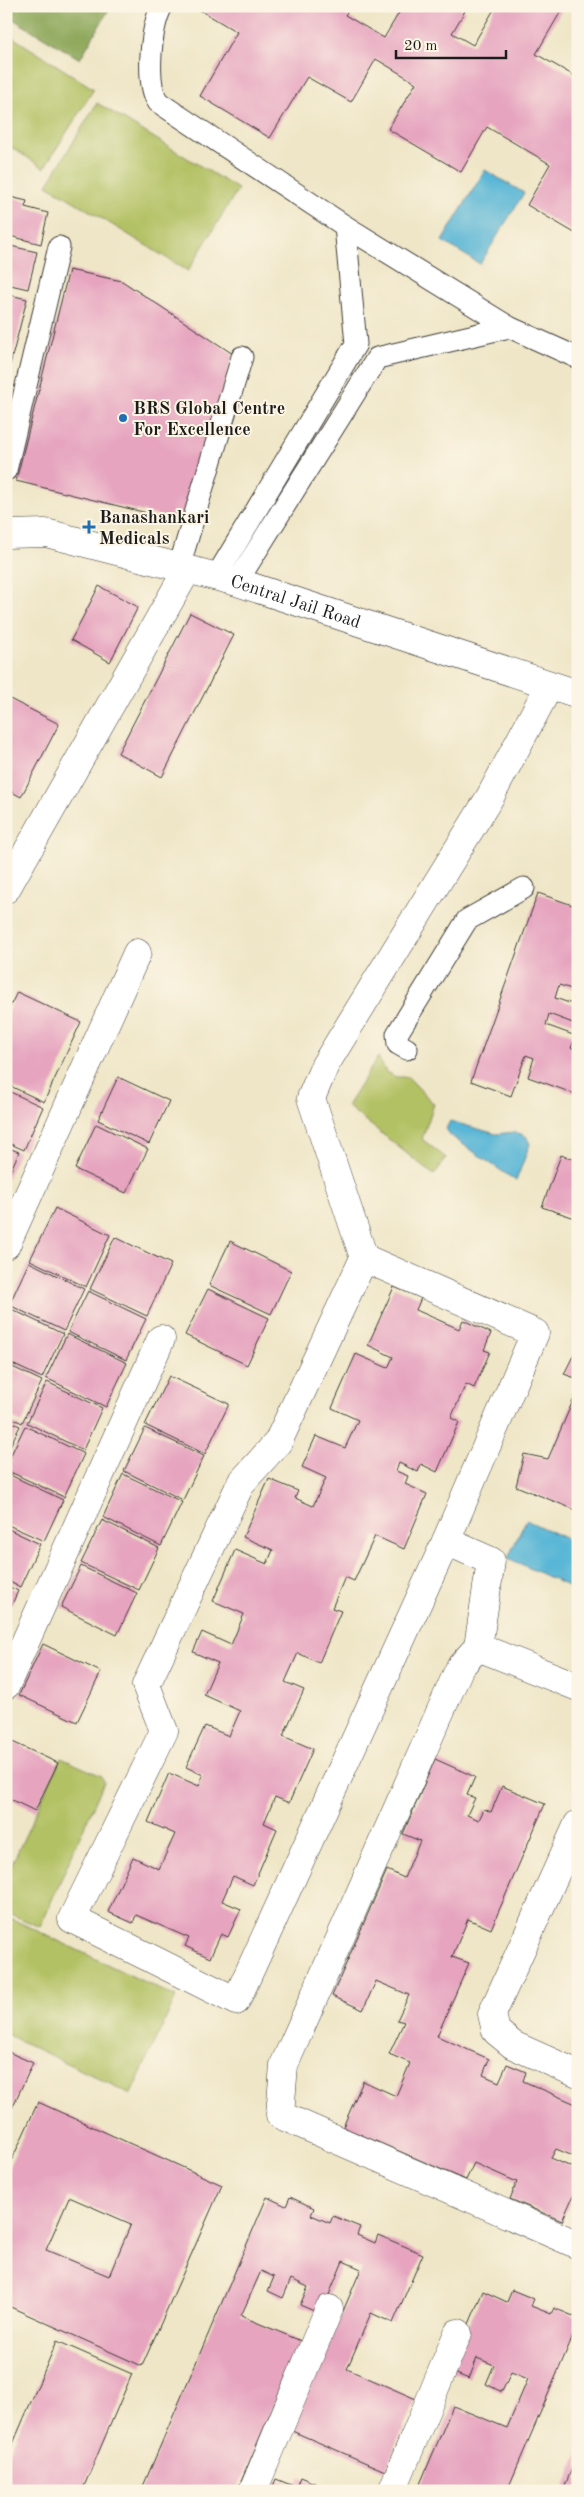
<svg xmlns="http://www.w3.org/2000/svg" width="584" height="2497" font-family="'Old Standard TT',serif">
	<style>
		.green { fill: #b2c164; stroke: #676e40 }
		.forest { fill: #8da75a; stroke: #54623b }
		.water { fill: #58b6d6; stroke: #3a6979 }
		.building { fill: #e6a4bf; fill-rule: evenodd }
		.lines { fill: none; stroke-linecap: round; stroke-linejoin: round }
		.service-casing { stroke: #3c3a36; stroke-width: 23 }
		.minor-casing { stroke: #3c3a36; stroke-width: 29 }
		.secondary-casing { stroke: #3c3a36; stroke-width: 29 }
		.service { stroke: #fff; stroke-width: 21 }
		.minor { stroke: #fff; stroke-width: 28 }
		.secondary { stroke: #fff; stroke-width: 28 }
		.poi-dot { fill: #1f6fb2; stroke: #fcf5e5; stroke-width: 2 }
		.labels { text-anchor: middle; stroke-width: 4; stroke-linejoin: round; paint-order: stroke }
		.poi-label { font-size: 18px; font-weight: bold; fill: #1c1c1c; stroke: #fcf5e5; text-anchor: start }
		.street-label { font-size: 18px; fill: #1c1c1c; stroke: #fcf5e5 }
	</style>
	<rect width="100%" height="100%" fill="#fcf5e5"/>
	<filter id="ink" filterUnits="userSpaceOnUse"><feTurbulence type="fractalNoise" baseFrequency=".02" numOctaves="2"/><feDisplacementMap in="SourceGraphic" scale="10" xChannelSelector="R" yChannelSelector="G"/><feConvolveMatrix kernelMatrix="1 2 1 2 8 2 1 2 1" color-interpolation-filters="sRGB"/></filter>
	<filter id="wash" filterUnits="userSpaceOnUse"><feTurbulence type="fractalNoise" baseFrequency=".0096" numOctaves="4" result="noise"/><feDisplacementMap in="SourceGraphic" scale="20" xChannelSelector="R" yChannelSelector="G"/><feGaussianBlur stdDeviation="1.12" result="paint"/><feColorMatrix in="noise" values="0 0 0 0 0 0 0 0 0 0 0 0 0 0 0 0 0 1.4 0 .05"/><feComposite in="paint" operator="in"/></filter>
	<g filter="url(#wash)">
		<rect width="100%" height="100%" fill="#efe6c7"/>
		<g class="green">
			<polygon points="6,33 94,89 44,168 6,144"/>
			<polygon points="97,103 238,189 188,271 47,185"/>
			<polygon points="378,1057 386,1072 396,1077 408,1077 434,1104 422,1139 446,1158 434,1175 347,1106"/>
			<polygon points="61,1758 102,1776 104,1782 40,1927 6,1912 6,1877"/>
			<polygon points="6,1916 176,1997 131,2094 6,2034"/>
		</g>
		<polygon class="forest" points="6,6 111,6 80,59 6,15"/>
		<g class="water">
			<polygon points="485,170 524,193 480,264 442,241"/>
			<polygon points="450,1121 496,1134 515,1132 526,1136 530,1144 516,1181 451,1136 446,1129"/>
			<polygon points="526,1520 578,1544 578,1591 508,1558"/>
		</g>
		<g id="blocks">
			<g class="building">
				<polygon points="193,6 351,6 345,15 384,38 403,6 457,6 465,11 452,33 473,45 496,6 564,6 536,54 578,78 578,235 527,205 550,164 487,127 461,172 388,129 416,83 376,59 351,102 307,77 270,138 200,96 237,32"/>
				<polygon points="6,196 27,201 25,207 48,213 41,244 6,235"/>
				<polygon points="6,245 37,252 28,289 6,284"/>
				<polygon points="69,270 122,281 233,354 184,522 16,481"/>
				<polygon points="6,294 27,299 10,365 6,364"/>
				<polygon points="6,366 10,367 7,380 6,380"/>
				<polygon points="99,586 138,607 110,662 71,640"/>
				<polygon points="190,613 234,635 162,777 118,753"/>
				<polygon points="8,698 59,724 21,797 6,789"/>
				<polygon points="538,893 578,907 578,925 574,938 578,939 578,991 559,985 555,998 578,1006 578,1025 549,1014 546,1025 576,1036 571,1048 578,1051 578,1095 528,1077 534,1058 526,1055 511,1096 471,1081"/>
				<polygon points="17,992 81,1022 44,1102 6,1084 6,1015"/>
				<polygon points="118,1077 169,1101 149,1144 98,1120"/>
				<polygon points="6,1090 43,1107 24,1150 6,1142"/>
				<polygon points="96,1124 148,1149 126,1193 75,1169"/>
				<polygon points="6,1147 19,1152 6,1181"/>
				<polygon points="561,1155 578,1161 578,1219 542,1207"/>
				<polygon points="55,1208 110,1235 86,1287 30,1260"/>
				<polygon points="115,1237 171,1264 147,1316 90,1289"/>
				<polygon points="230,1241 291,1271 271,1314 209,1285"/>
				<polygon points="29,1262 84,1289 64,1331 9,1305"/>
				<polygon points="394,1287 421,1298 416,1310 459,1329 463,1320 491,1333 484,1350 490,1352 474,1388 466,1384 451,1418 459,1422 437,1472 421,1464 418,1472 399,1463 396,1471 408,1476 405,1484 427,1494 404,1549 375,1536 354,1581 345,1577 332,1608 341,1611 319,1663 298,1653 285,1682 304,1690 283,1736 313,1749 289,1803 275,1797 264,1823 277,1829 253,1885 233,1876 222,1901 241,1909 228,1937 221,1934 210,1958 185,1946 189,1938 136,1915 133,1923 108,1912 133,1857 159,1869 175,1834 148,1822 169,1773 199,1786 203,1775 186,1767 205,1726 229,1736 240,1711 204,1695 218,1663 193,1652 202,1632 231,1645 244,1614 213,1601 235,1550 267,1564 273,1550 243,1537 269,1479 298,1491 295,1498 313,1506 326,1478 302,1467 316,1436 345,1448 358,1420 332,1408 356,1354 388,1368 393,1357 368,1345"/>
				<polygon points="208,1289 269,1318 247,1365 185,1335"/>
				<polygon points="88,1291 146,1319 126,1360 68,1332"/>
				<polygon points="7,1307 63,1334 42,1378 6,1361"/>
				<polygon points="67,1334 127,1363 106,1407 46,1378"/>
				<polygon points="578,1346 578,1379 564,1374"/>
				<polygon points="6,1364 42,1381 22,1423 6,1415"/>
				<polygon points="169,1376 229,1404 205,1454 145,1425"/>
				<polygon points="47,1382 102,1408 83,1450 27,1423"/>
				<polygon points="578,1389 578,1511 516,1486 524,1454 548,1459"/>
				<polygon points="6,1420 20,1426 6,1454"/>
				<polygon points="25,1426 84,1454 64,1497 6,1470 6,1465"/>
				<polygon points="145,1428 204,1456 183,1500 124,1471"/>
				<polygon points="6,1473 63,1500 44,1541 6,1524"/>
				<polygon points="123,1474 182,1502 161,1546 103,1517"/>
				<polygon points="102,1520 159,1548 139,1590 81,1563"/>
				<polygon points="6,1528 40,1544 20,1587 6,1580"/>
				<polygon points="81,1566 137,1593 117,1635 61,1607"/>
				<polygon points="6,1585 18,1591 6,1617"/>
				<polygon points="43,1644 101,1672 77,1722 19,1695"/>
				<polygon points="6,1739 58,1763 35,1811 6,1797"/>
				<polygon points="435,1759 475,1777 467,1795 475,1798 467,1815 479,1820 484,1809 491,1812 502,1786 545,1804 491,1929 468,1919 452,1957 469,1963 437,2036 489,2059 483,2075 499,2082 507,2064 526,2072 523,2081 578,2105 578,2158 556,2149 551,2158 578,2170 578,2185 562,2221 510,2199 517,2182 474,2163 466,2180 343,2127 363,2081 396,2096 410,2063 389,2054 404,2022 397,2020 409,1995 376,1981 363,2010 332,1996 387,1870 404,1878 420,1841 403,1834"/>
				<polygon points="6,2051 33,2063 6,2121"/>
				<path d="M38,2102L222,2185L142,2366L6,2305V2173ZM69,2197L131,2224L109,2276L46,2250Z"/>
				<polygon points="267,2197 286,2206 290,2197 314,2208 311,2215 330,2223 333,2216 360,2227 357,2235 375,2243 378,2235 423,2254 393,2323 371,2313 347,2369 416,2399 385,2471 292,2431 361,2269 343,2261 321,2314 300,2305 308,2287 291,2279 283,2298 268,2291 274,2277 261,2271 241,2316 301,2341 237,2491 141,2491"/>
				<polygon points="512,2290 534,2299 531,2306 551,2314 554,2308 578,2318 578,2324 507,2491 417,2491 453,2406 507,2428 528,2379 511,2372 502,2392 486,2384 494,2365 477,2358 469,2379 449,2371 483,2291 507,2302"/>
				<polygon points="57,2341 132,2374 82,2491 6,2491 6,2460"/>
				<polygon points="578,2453 578,2491 563,2491"/>
				<polygon points="300,2477 326,2488 324,2491 271,2491 276,2479 296,2487"/>
			</g>
		</g>
	</g>
	<g filter="url(#ink)">
		<use href="#blocks" fill-opacity="0" stroke="#3c3a36" stroke-width="1"/>
		<g class="lines">
			<g class="service-casing">
				<g id="service">
					<path d="M162,6C151,27 145,82 158,102L345,226L356,344L216,577"/>
					<polyline points="345,226 509,327"/>
					<polyline points="6,470 59,247"/>
					<polyline points="179,567 242,357"/>
					<polyline points="237,582 377,358 509,327 578,358"/>
					<polyline points="407,1049 398,1044 397,1034 467,920 524,888"/>
				</g>
			</g>
			<g class="minor-casing">
				<g id="minor">
					<polyline points="6,889 187,570"/>
					<polyline points="6,1245 137,953"/>
					<polyline points="364,1258 535,1333 446,1541 236,2001 72,1919 164,1731 146,1685 241,1483 278,1442 364,1258 311,1098 325,1065 490,797 549,686"/>
					<polyline points="446,1541 491,1561 478,1647"/>
					<polyline points="6,1685 161,1339"/>
					<polyline points="578,1687 478,1647 460,1667 284,2065 280,2115 578,2245"/>
					<polyline points="578,1824 492,2014 496,2031 513,2045 578,2074"/>
					<polyline points="253,2491 329,2309"/>
					<polyline points="392,2491 458,2333"/>
				</g>
			</g>
			<g class="secondary-casing">
				<g id="secondary">
					<path id="s1" d="M6,534L46,533L237,582L578,694"/>
				</g>
			</g>
			<use href="#service" class="service"/>
			<use href="#minor" class="minor"/>
			<use href="#secondary" class="secondary"/>
		</g>
	</g>
	<g class="poi-dot">
		<circle cx="123" cy="418" r="5"/>
		<path d="M86.5 519.5h5v5h5v5h-5v5h-5v-5h-5v-5h5z"/>
	</g>
	<g class="labels">
		<g class="poi-label">
			<text x="133" y="414">BRS Global Centre<tspan x="133" dy="21">For Excellence</tspan></text>
			<text x="99" y="523">Banashankari<tspan x="99" dy="21">Medicals</tspan></text>
		</g>
		<g class="street-label">
			<text dy="6" stroke="none"><textPath href="#s1" startOffset="299">Central Jail Road</textPath></text>
		</g>
	</g>
	<rect width="584" height="2497" fill="none" stroke="#fcf5e5" stroke-width="25"/>
	<path d="M396 50v8h110v-8" fill="none" stroke="#1c1c1c" stroke-width="2.5"/>
	<text x="404" y="50" font-size="15" fill="#1c1c1c" stroke="#fcf5e5" stroke-width="4" paint-order="stroke">20 m</text>
</svg>
